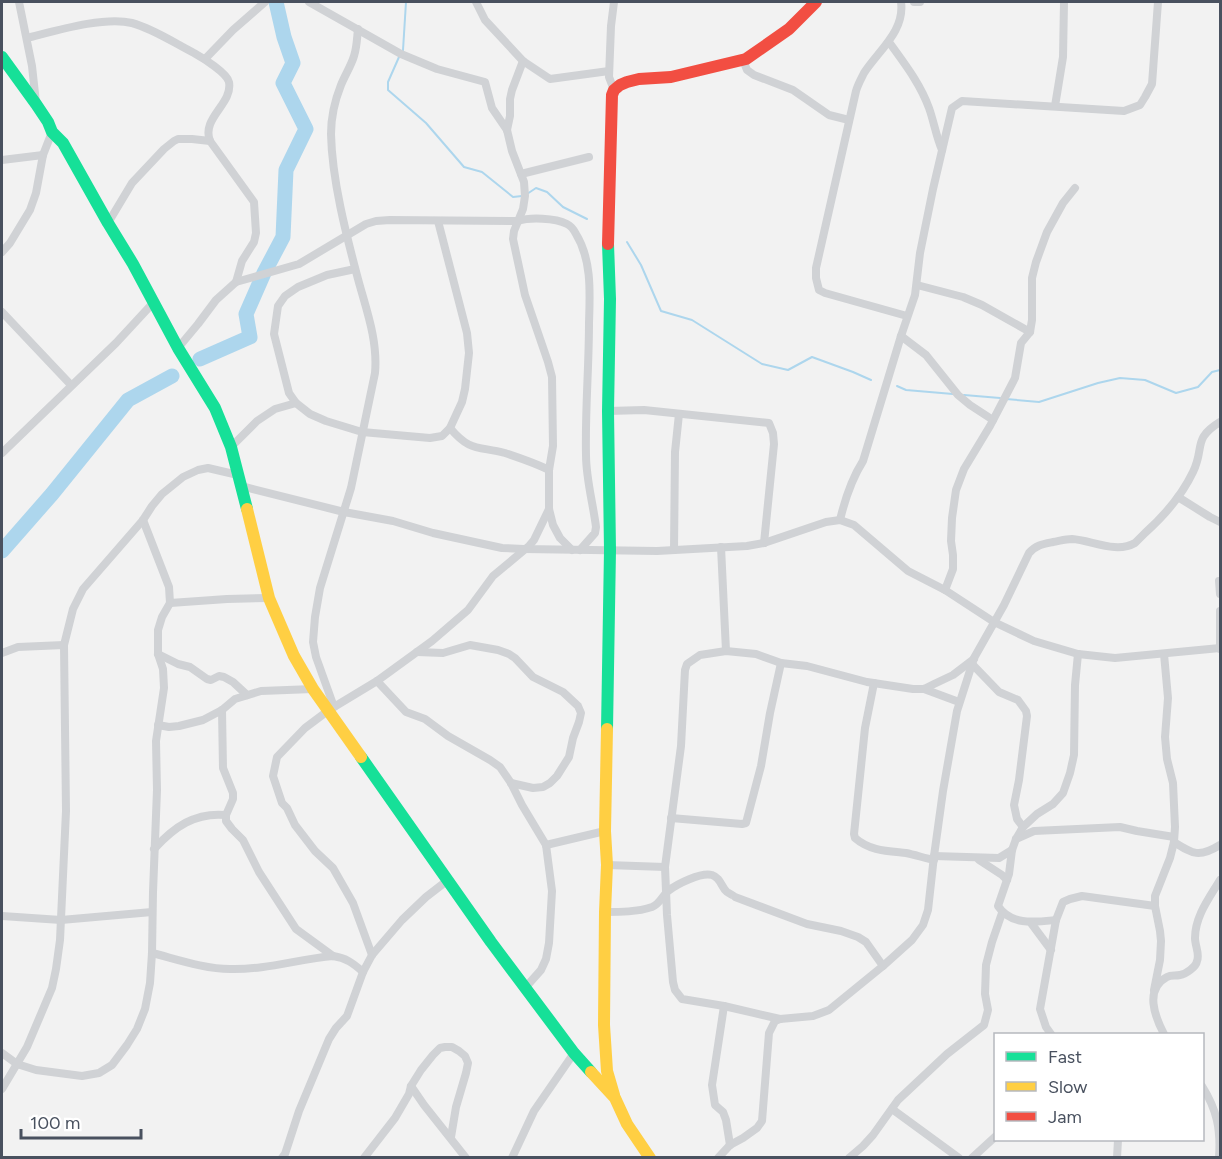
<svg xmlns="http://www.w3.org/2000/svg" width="1222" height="1159" font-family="Figtree,sans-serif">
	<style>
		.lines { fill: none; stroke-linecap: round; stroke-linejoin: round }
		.stream { stroke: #add6ed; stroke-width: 2 }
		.river { stroke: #add6ed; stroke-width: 15 }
		.street { stroke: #d0d2d5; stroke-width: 8 }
		.fast { stroke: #16e098; stroke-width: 12 }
		.slow { stroke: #ffcf43; stroke-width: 12 }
		.jam { stroke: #f24e42; stroke-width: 12 }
	</style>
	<rect width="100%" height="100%" fill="#f2f2f2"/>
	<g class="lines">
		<g class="stream">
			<polyline points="402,52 403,50 406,2"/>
			<polyline points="399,57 388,82 388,90 426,123 464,167 482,172 513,197 522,196"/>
			<polyline points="527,194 536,188 547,192 563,207 587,219"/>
			<polyline points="627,242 641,265 661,311 692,320 762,364 788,370 812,357 853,372 871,380"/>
			<polyline points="897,386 906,390 953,394"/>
			<polyline points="964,395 1000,398"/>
			<polyline points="1006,399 1039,402 1098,383 1120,378 1145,380 1176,393 1198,387 1212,372 1220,370"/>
		</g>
		<g class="river">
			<polyline points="200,359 250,337 246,314 264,273 283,237 286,170 306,129 283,83 293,63 284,37 276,2"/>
			<polyline points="2,551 52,494 128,400 172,376"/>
		</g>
		<g class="street">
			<polyline points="19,2 32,66 36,103"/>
			<polyline points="309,2 401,54 437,69 485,82 492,108 507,130 512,151 524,182 525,196 523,209 514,231 513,239 525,295 548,362 552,377 553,446 549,470 549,509 553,525 560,538 572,550"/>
			<polyline points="476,2 485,20 523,61 550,79 609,71"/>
			<path d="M901,2C905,31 879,50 864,73C861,79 858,84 856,91L816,268V278L819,290L825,293L907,316"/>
			<polyline points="914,2 920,2"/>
			<path d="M27,38C55,31 104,16 132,23C154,29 174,43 194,53C203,58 227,73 229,82C233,104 201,118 210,141L254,202L256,233L254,242L242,261L236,282"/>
			<path d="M889,42C904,63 920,83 929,108C934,122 936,136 942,150"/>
			<polyline points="205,59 233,30 265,2"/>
			<polyline points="743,60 747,70 754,75 793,90 829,115 849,120"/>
			<polyline points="614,90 609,77 611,26 614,2"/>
			<polyline points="1055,106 1063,57 1064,2"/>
			<polyline points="507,130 510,116 510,99 512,90 523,61"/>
			<polyline points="2,160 43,155"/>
			<polyline points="521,174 589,157"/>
			<polyline points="108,223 132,183 164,149 174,141 178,139 192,139 210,141"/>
			<polyline points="2,252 10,243 30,210 36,193 43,155 52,132"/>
			<polyline points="355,269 327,275 298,287 285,296 278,306 274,334 289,393 296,403 310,414 326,421 362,432 430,438 442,436 450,428 462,402 465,389 469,353 467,333 438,221"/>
			<polyline points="917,285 963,297 982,305 1030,332"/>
			<polyline points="2,312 71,385"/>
			<polyline points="901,336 926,355 958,395 970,405 993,420"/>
			<path d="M178,348L198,324L216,300L236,282L299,264L366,224L376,221L390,220L518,221C530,217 555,218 567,224C571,226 574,230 576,234C592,260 590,293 589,323C589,367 585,411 586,455C586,479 593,503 596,527L595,533L580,550"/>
			<polyline points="608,411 644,410 769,423 773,433 774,444 764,543"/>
			<path d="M450,428C470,452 478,446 505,453C520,458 535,463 549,470"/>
			<polyline points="231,447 257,421 275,409 296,403"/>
			<polyline points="2,453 116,343 153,303"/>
			<polyline points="241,486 344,512 393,521 433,533 502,548 524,549 657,551 747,546 764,543 826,522 840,520 854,525 908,571 945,590 994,622 1034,641 1078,654 1115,658 1220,648"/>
			<polyline points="1178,497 1210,517 1220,522"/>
			<path d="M840,520C845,499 851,480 863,461L901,336L915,295L920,253L933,189L952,108L962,101L1124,111L1140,105L1145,97L1152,84L1158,2"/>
			<polyline points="721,547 726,651"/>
			<polyline points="674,550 675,452 679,414"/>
			<polyline points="1219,581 1220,594"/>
			<polyline points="945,590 953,569 953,555 951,541 952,518 956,490 964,469 990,426 1015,378 1021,343 1030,332 1032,320 1032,278 1036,262 1047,232 1063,203 1075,188"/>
			<polyline points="170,603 227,599 269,598"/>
			<polyline points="1220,611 1220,649"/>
			<polyline points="417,652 443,653 470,645 498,650 509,654 515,658 533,677 563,692 578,706 581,713 579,722 573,738 569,757 557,776 550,783 543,787 533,788 511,783"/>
			<polyline points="2,653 18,647 64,645"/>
			<polyline points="158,654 178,664 190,667 207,679 211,680 219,676 224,677 233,682 247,695"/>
			<polyline points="972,664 999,692 1018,700 1026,711 1027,716 1019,780 1014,805 1017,819 1023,827"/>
			<polyline points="377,681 406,712 425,719 448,736 490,760 500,767 511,783 522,805 546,845 552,891 549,943 546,959 541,970 525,988"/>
			<path d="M874,683L865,728L854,834L855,838C870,851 887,851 906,853C915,855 925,858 934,860"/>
			<polyline points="924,689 959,702"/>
			<path d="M334,707L316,657L313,642L315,617L320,588L351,488L375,373C378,340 366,309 358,279C346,234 332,180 331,134C331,118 335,100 341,85C345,75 351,66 354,56C357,47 357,37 358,29"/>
			<polyline points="222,710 223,768 233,793 233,799 226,815 226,821 232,829 243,840 259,872 296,929 333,956"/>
			<polyline points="158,725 169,727 179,726 203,720 222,710 235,699 261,691 313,689"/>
			<polyline points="671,818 742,824 746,823 761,766 770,713 781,663"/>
			<polyline points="1016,839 1034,831 1120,827 1137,831 1174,837"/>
			<path d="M1174,842C1193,854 1199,858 1220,845"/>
			<polyline points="546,845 605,831"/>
			<path d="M154,849C174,827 195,812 226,815"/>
			<polyline points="934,856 999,858 1012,850"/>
			<polyline points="979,860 1002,875 1007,880"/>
			<polyline points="607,865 665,867"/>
			<path d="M605,912C620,912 637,912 652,907C660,904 662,896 668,891C677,884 701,872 712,875C721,878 721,887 727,892C728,893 735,896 735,897L807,924L841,931L858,937L866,942L883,966"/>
			<polyline points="2,916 61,920 152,912"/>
			<path d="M1056,920C1036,922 1011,926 998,906L1009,874L1012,850L1016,839L1023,827L1037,814L1053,804L1063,793L1070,773L1074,755L1075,685L1078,654"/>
			<polyline points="1031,923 1051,950"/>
			<path d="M152,953C176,959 205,969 230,969C265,970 299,959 333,956C346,958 353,963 363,972"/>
			<polyline points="372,955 353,903 333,868 315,851 295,825 287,808 282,803 273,776 277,757 305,728 329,710 377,681 432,641 468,610 493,576 529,546 534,540 549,509"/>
			<polyline points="1154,990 1160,960 1161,941 1160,931 1155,906 1155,896 1170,858 1174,842 1175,827 1173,783 1167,759 1165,737 1168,698 1164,654"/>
			<polyline points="724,1006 712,1085 715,1105 723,1112 726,1120 730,1145"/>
			<polyline points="780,1019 724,1006 682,999 675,990 673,982 667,915 665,867 681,746 685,670 687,664 700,655 726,651 756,654 781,663 807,666 867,682 913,689 924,689 934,684 953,675 974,659"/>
			<polyline points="1051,1034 1046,1027 1040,1009 1056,920 1063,902 1070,899 1082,896 1155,906"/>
			<path d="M1164,1034C1155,1017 1144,989 1167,977C1171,975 1175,976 1180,975C1186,974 1196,967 1197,961C1200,954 1195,946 1195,938C1195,916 1210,897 1220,880"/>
			<polyline points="2,1053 17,1064 36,1070 82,1076 99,1073 112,1065 127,1045 137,1029 145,1009 150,983 152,953 153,892 157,790 156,741 164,688 163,669 158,654 158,630 162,617 170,603 169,587 143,520"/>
			<polyline points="411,1086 424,1105 466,1158"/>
			<path d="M1202,1086C1217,1110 1221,1129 1219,1158"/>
			<polyline points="2,1089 27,1047 52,988 56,969 60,940 66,811 64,645 73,609 83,589 143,520 152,506 162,494 183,477 198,470 208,468 238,475"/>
			<polyline points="892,1109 959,1158"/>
			<polyline points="282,1158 285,1154 299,1111 329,1039 336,1028 347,1016 363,972 372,955 402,920 426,897 448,880"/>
			<polyline points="364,1158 395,1118 409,1094 411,1086 421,1070 433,1055 440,1048 445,1047 452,1047 459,1051 465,1056 468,1063 466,1073 456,1107 451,1137"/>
			<polyline points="512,1158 534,1111 574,1053"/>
			<path d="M718,1158L730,1145L743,1138L757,1128L762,1121L769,1033L775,1021L780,1019L813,1016L829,1010L883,966L912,940L923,925L928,910L934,856L943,791L957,711L974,658L1004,605L1029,553C1036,545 1043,544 1053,542C1059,541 1066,539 1072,539C1091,540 1116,554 1135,543C1138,540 1142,536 1145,533C1164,516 1182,495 1193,472C1205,448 1192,439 1220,422"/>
			<polyline points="849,1158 863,1146 873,1135 898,1100 947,1054 984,1025 988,1010 985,994 986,965 992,942 1002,913"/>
			<polyline points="972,1158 996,1136"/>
			<polyline points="1117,1158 1118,1140"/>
		</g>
		<g class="fast">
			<polyline points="2,57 36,104 48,122 52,132 63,143 108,223 133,264 178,348 215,408 231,447 247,509"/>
			<polyline points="607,729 610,550 608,411 610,299 608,244"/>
			<polyline points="361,757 491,942 574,1053 591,1072"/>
		</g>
		<g class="slow">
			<polyline points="247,509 269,598 294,656 313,689 361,757"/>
			<polyline points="607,729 605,831 607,865 605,912 604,1025 607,1071 614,1095"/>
			<polyline points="591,1072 615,1098 627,1124 650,1158"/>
		</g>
		<polyline class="jam" points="608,244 612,95 614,90 620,85 627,82 639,79 671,77 746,59 789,29 816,2"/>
	</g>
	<rect width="1222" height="1159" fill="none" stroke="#49515f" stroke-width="6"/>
	<rect x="994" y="1033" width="210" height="108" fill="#ffffff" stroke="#b6b9bf" stroke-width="1.5"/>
	<rect x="1006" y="1052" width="30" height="9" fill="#16e098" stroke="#b6b9bf" stroke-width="1.5"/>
	<text x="1048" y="1063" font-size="18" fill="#49515f">Fast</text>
	<rect x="1006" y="1082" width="30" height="9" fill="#ffcf43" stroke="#b6b9bf" stroke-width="1.5"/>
	<text x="1048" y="1093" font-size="18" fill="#49515f">Slow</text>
	<rect x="1006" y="1112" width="30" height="9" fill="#f24e42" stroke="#b6b9bf" stroke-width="1.5"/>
	<text x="1048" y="1123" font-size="18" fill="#49515f">Jam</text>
	<path d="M21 1129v9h120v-9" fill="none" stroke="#49515f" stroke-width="3"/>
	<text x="30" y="1129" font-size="18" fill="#49515f" stroke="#ffffff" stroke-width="4.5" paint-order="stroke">100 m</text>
</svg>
